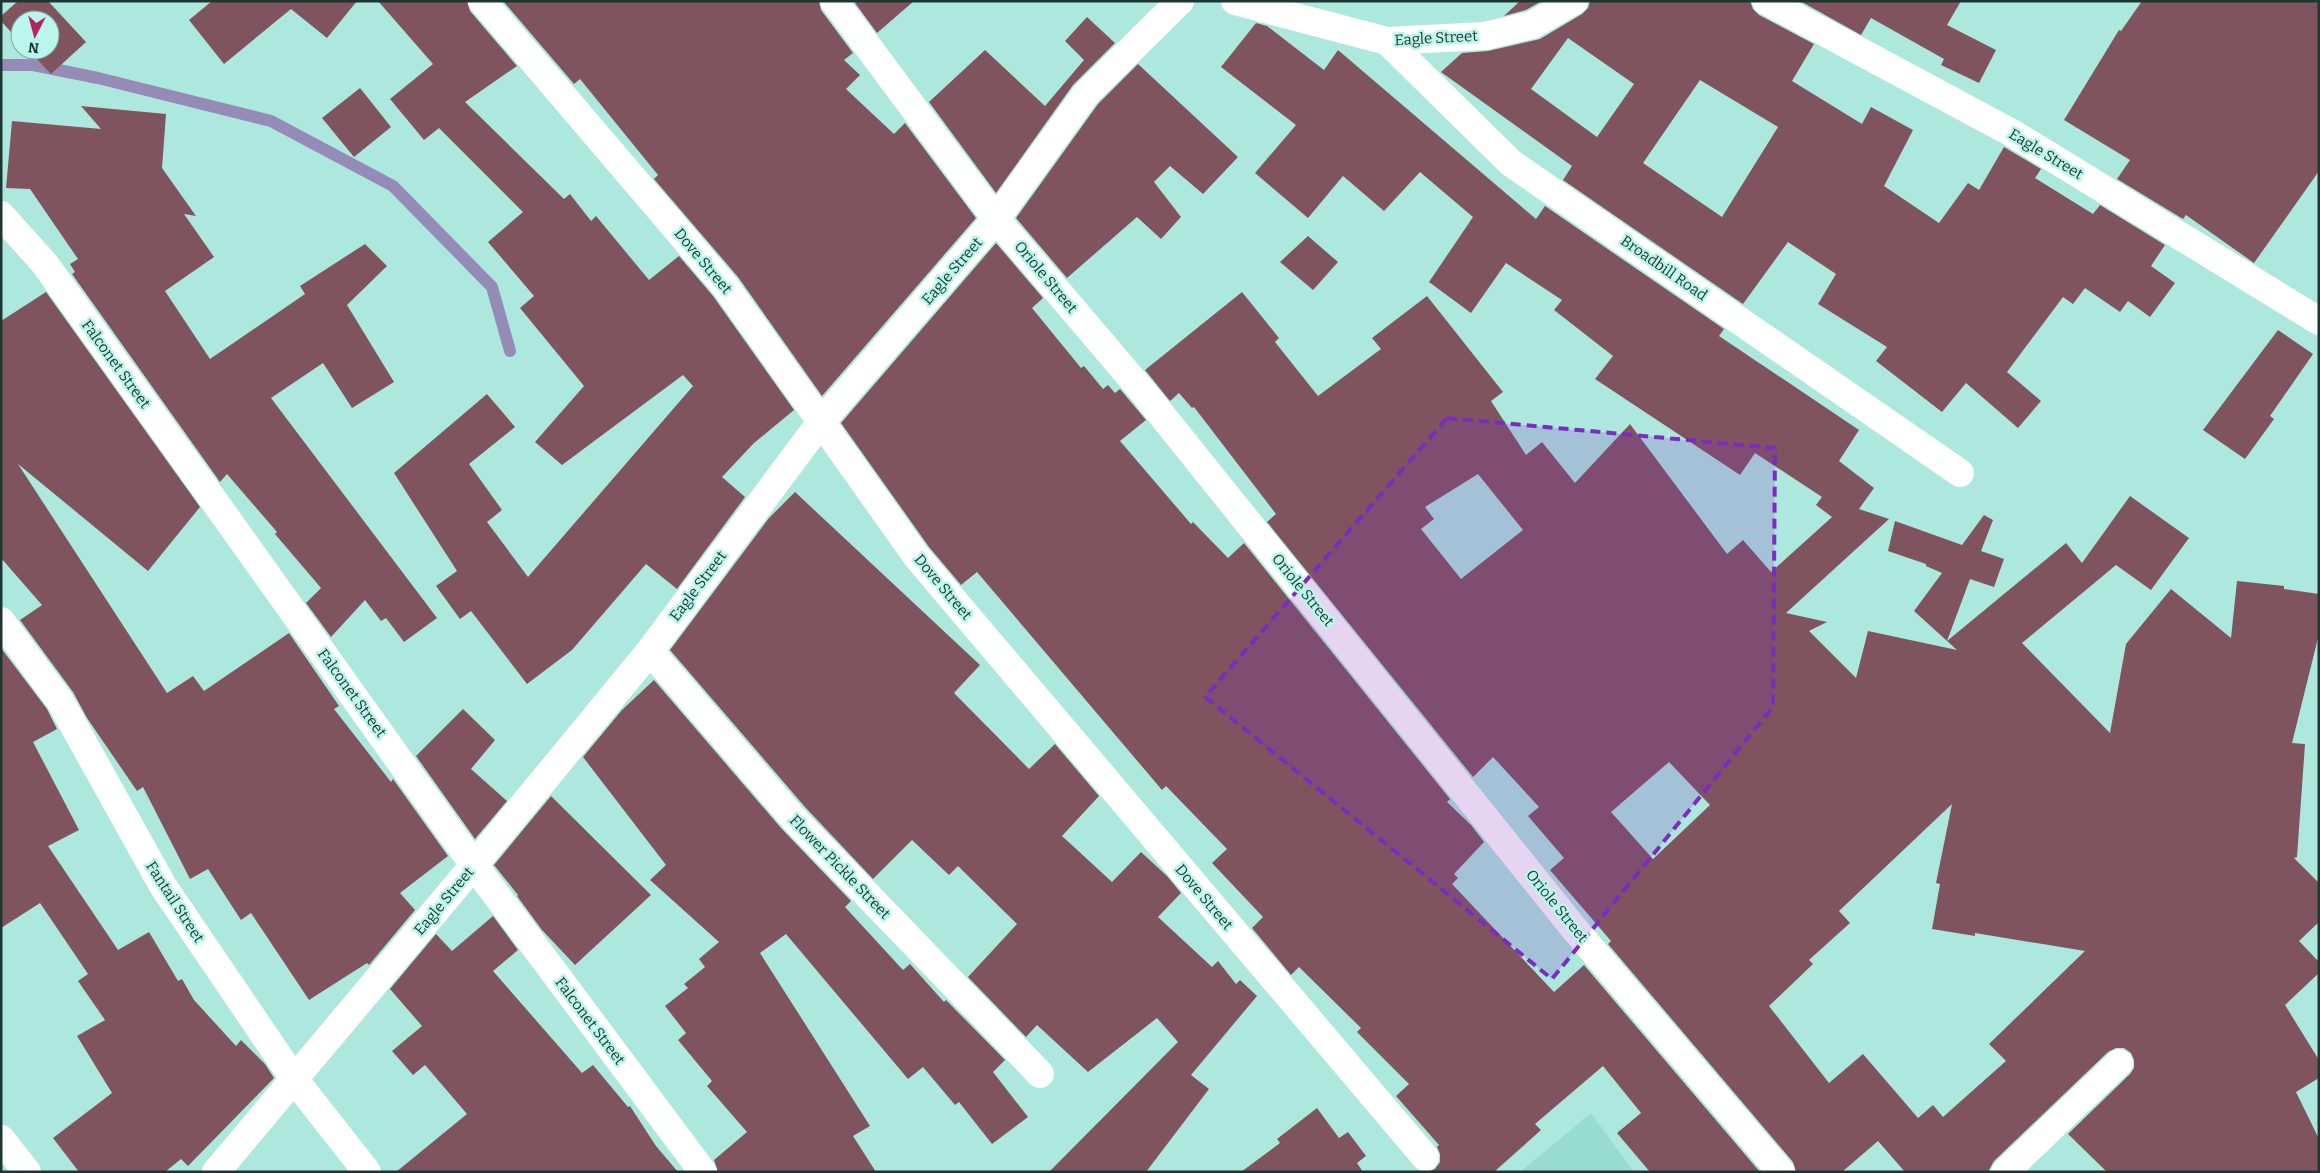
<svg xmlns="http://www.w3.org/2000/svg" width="2320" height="1173" font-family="Bitter,serif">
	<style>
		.built { fill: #98dcd1 }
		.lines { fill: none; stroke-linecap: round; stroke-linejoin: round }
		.stream { stroke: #968ab6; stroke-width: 12 }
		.building { fill: #80545f; fill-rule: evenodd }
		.minor { stroke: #fff; stroke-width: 28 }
		.marked { fill: #7b2cbf; fill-opacity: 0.2; stroke: #7b2cbf; stroke-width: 4; stroke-dasharray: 10 6; stroke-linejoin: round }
		.labels { text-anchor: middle; stroke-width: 5; stroke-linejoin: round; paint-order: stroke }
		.street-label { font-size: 15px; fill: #1e3632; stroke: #baf6eb }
	</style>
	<rect width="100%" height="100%" fill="#ade8de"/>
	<polygon class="built" points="1591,1113 1634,1172 1520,1172"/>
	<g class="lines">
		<polyline class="stream" points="1,65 33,65 98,78 271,121 393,186 492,287 510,351"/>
	</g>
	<g class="building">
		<polygon points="18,1 48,1 86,42 51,74 28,50 50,50 50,20 20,20 20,42 1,21 1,16"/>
		<polygon points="212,1 357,1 327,38 291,9 224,64 189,20"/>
		<polygon points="378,1 467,1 470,11 517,66 465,102 564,199 570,194 591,221 596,216 649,280 679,256 713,296 794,410 754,443 722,477 745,497 677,589 646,564 572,650 527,684 471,611 460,619 436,586 457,571 394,473 487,394 515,427 469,464 502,510 487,522 528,577 693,386 683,375 562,465 535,442 584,386 520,308 534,296 488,242 523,212 439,128 424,140 390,99 433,64"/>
		<polygon points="503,1 819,1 821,10 853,53 844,60 860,75 846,89 894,134 905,123 976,218 822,396 738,277 654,179 658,175 580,79 574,84"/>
		<polygon points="857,1 914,1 877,33 855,3"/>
		<polygon points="1520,1 1542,1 1526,10 1504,16"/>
		<path d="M1590,1H1750L1753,9L1759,15L1814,44L1792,81L1862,124L1871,107L1913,130L1884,186L1939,223L1968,183L1979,190L2004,147L2041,169L2035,178L2093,214L2100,205L2165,245L2151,266L2175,283L2150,317L2128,301L2120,312L2085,288L2073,304L2063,297L2007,372L2041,401L2018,428L1966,383L1942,412L1876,361L1887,347L1818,304L1836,274L1788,242L1743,304L1563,180L1572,166L1441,72L1462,53L1488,51L1540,39L1582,14L1588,8ZM1568,38L1634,84L1597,137L1531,89ZM1700,80L1778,127L1722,217L1643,163Z"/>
		<polygon points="1800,1 1961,1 1947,25 1996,50 1979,83 1941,65 1944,59 1871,18 1861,35"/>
		<polygon points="2142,1 2319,1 2319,171 2254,263 2186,215 2183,219 2117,179 2130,160 2064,120 2119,30 2121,31"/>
		<polygon points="1087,17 1115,43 1073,85 996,193 929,102 985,50 1045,106 1084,60 1065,41"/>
		<path d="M1256,23L1267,26L1324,70L1338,50L1536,219L1545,206L1724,329L1719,336L1859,430L1839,461L1874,488L1859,509L1889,519L1786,613L1827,622L1809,631L1856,678L1868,631L1957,650L1914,611L1942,573L1926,566V564L1888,551L1895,521L1962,545L1984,515L1993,520L1981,551L2004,559L1994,587L1970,579L1947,641L2066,543L2082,563L2130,496L2189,538L2151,590L2116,565L2022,643L2110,733L2126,644L2171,589L2231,638L2237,581L2284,586V589L2319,594V634L2292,743L2305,744L2297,857L2294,858L2319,883V922L2299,941L2319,962V973L2285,1005L2319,1060V1078L2296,1092L2319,1139V1172H2107L2068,1134L2130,1074L2134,1068V1060L2131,1053L2124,1048H2116L2108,1052L1994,1161L1988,1172H1905L1878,1141L1842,1172H1796L1793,1162L1608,944L1611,941L1550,870L1564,858L1528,816L1539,807L1493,757L1473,777L1267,522L1276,514L1194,407L1192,408L1179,393L1170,401L1145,370L1242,292L1279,338L1275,342L1318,396L1381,349L1372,338L1427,296L1503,392L1491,401L1526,455L1542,442L1575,483L1630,424L1727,554L1743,540L1771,572L1832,517L1816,505L1822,497L1755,453L1740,475L1595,379L1613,356L1554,310L1562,300L1506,263L1471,313L1429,282L1473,217L1420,172L1384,211L1343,176L1308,218L1255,173L1296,125L1221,67ZM1478,474L1523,530L1461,579L1421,529L1434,519L1425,507ZM1669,762L1710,805L1653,859L1611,812ZM1952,804L1936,883L1940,884L1932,929L1975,936V933L2085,951L1989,1044L2006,1061L1943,1117L1933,1105L1918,1118L1863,1054L1829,1083L1769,1006L1813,964L1809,960L1850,923L1839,911Z"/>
		<polygon points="1138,64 1238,157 1203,194 1170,166 1154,182 1181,217 1161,239 1137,217 1067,278 1016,218 1098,104"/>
		<polygon points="360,88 391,127 354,157 322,118"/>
		<polygon points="81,106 166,114 162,168 196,216 184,214 214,257 165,291 210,359 305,294 300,286 365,244 387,266 347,305 394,382 352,408 323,363 271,398 437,618 404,642 386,618 381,621 365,600 331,637 306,603 321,588 275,534 277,532 227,474 220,482 72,274 75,272 70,264 78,259 30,189 6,188 12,121 101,129"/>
		<polygon points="1308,236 1338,262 1313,290 1280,262"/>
		<polygon points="996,243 1043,298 1032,308 1081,368 1084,366 1103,389 1108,385 1115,393 1120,389 1146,420 1120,441 1191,524 1193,522 1228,558 1244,543 1450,799 1447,802 1471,825 1484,842 1454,874 1458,878 1452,884 1554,992 1584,965 1760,1172 1650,1172 1617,1133 1641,1113 1603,1066 1535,1124 1541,1130 1494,1172 1429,1172 1435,1169 1440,1162 1440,1154 1437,1147 1439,1145 1396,1096 1409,1084 1357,1032 1361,1028 1299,967 1291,975 1252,928 1263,917 1212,863 1227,849 1166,786 1162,790 977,572 961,585 929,547 841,423"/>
		<polygon points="46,292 200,507 148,571 18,464 167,693 193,676 204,691 289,633 339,706 334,709 391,782 393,779 448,856 400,893 415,910 369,965 367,963 309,1000 251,913 241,920 208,869 190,879 143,787 137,791 87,718 73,692 20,620 42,605 1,558 1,321"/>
		<polygon points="2278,330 2313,354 2270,416 2274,419 2245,459 2203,430"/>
		<polygon points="795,492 980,665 954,693 1029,769 1055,744 1099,796 1062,836 1112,882 1141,852 1167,876 1181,893 1158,917 1212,967 1218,961 1236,984 1240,980 1257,996 1191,1075 1209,1089 1146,1172 1049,1172 1178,1042 1157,1018 1088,1072 1037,1025 1026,1037 968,977 1017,924 958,866 949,875 912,840 873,879 805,807 670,650 769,518"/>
		<polygon points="1,648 47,709 57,729 33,742 79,830 48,846 118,950 149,932 178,981 182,979 194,1000 236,1046 241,1040 265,1064 274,1078 188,1166 181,1159 165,1172 79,1172 53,1138 112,1093 77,1036 105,1020 78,981 88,974 40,903 1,928"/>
		<polygon points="654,680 781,828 851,901 845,907 903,970 910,964 944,1002 946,1000 1005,1060 993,1072 1028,1117 992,1144 959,1102 955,1105 923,1067 908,1079 786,934 760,953 870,1126 853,1136 876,1172 718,1172 714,1160 747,1132 707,1086 712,1081 678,1040 686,1033 665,1006 688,988 684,984 705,967 699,959 719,942 650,880 666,865 583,757 622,710"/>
		<polygon points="463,709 495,740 471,769 507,801 475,839 416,756"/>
		<polygon points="551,796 651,895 575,965 542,930 517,896 518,895 494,865"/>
		<polygon points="493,916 518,950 493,971 582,1073 593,1065 628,1107 630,1106 656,1146 678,1172 396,1172 467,1114 425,1065 413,1075 392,1051 422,1026 390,989 436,934 452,951"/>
		<polygon points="1317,1108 1339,1138 1348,1132 1366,1156 1357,1163 1363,1172 1241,1172 1280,1143 1277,1139"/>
	</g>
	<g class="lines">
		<g class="minor">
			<polyline points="482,1 725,286 917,557 1425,1157"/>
			<polyline points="834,1 996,219 1144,393 1572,926 1781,1172"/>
			<polyline points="1235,1 1387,41 1485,36 1532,25 1574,1"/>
			<polyline points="1766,1 2012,133 2319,321"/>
			<polyline points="1387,41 1511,163 1960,473"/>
			<polyline points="1,215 45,264 474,865 703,1172"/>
			<polyline points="1,621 60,701 163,886 294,1079 367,1172"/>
			<polyline points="650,651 793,818 1040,1074"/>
			<polyline points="1,1139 27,1172"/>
			<polyline points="216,1172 474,865 650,651 821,422 996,219 1086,94 1180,1"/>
			<polyline points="2005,1172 2119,1063"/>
		</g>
	</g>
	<path class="marked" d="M1447,418L1775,448L1773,707L1552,979L1205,697Z"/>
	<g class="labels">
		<g class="street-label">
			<text transform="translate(1436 38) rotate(-3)" y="5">Eagle Street</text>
			<text transform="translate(2046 154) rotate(31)" y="5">Eagle Street</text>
			<text transform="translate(703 261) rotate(50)" y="5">Dove Street</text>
			<text transform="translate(1664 268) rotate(35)" y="5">Broadbill Road</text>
			<text transform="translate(952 271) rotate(-49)" y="5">Eagle Street</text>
			<text transform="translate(1046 277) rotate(50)" y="5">Oriole Street</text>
			<text transform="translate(116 364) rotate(54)" y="5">Falconet Street</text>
			<text transform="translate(698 586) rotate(-53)" y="5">Eagle Street</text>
			<text transform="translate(943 587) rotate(50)" y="5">Dove Street</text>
			<text transform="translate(1303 590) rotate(51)" y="5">Oriole Street</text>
			<text transform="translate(352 693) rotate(54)" y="5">Falconet Street</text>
			<text transform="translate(840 867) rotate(46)" y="5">Flower Pickle Street</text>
			<text transform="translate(1204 897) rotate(50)" y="5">Dove Street</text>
			<text transform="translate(444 901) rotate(-50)" y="5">Eagle Street</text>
			<text transform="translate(175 902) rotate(57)" y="5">Fantail Street</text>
			<text transform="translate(1557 906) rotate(51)" y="5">Oriole Street</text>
			<text transform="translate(590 1021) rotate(53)" y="5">Falconet Street</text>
		</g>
	</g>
	<rect width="2320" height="1173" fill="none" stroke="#1e3632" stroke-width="5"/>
	<g transform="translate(35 35) rotate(186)"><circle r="24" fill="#baf6eb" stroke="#7ca9a1"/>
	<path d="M0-4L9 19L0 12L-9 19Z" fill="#b3265d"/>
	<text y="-8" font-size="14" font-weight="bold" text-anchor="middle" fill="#1e3632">N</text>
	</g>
</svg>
